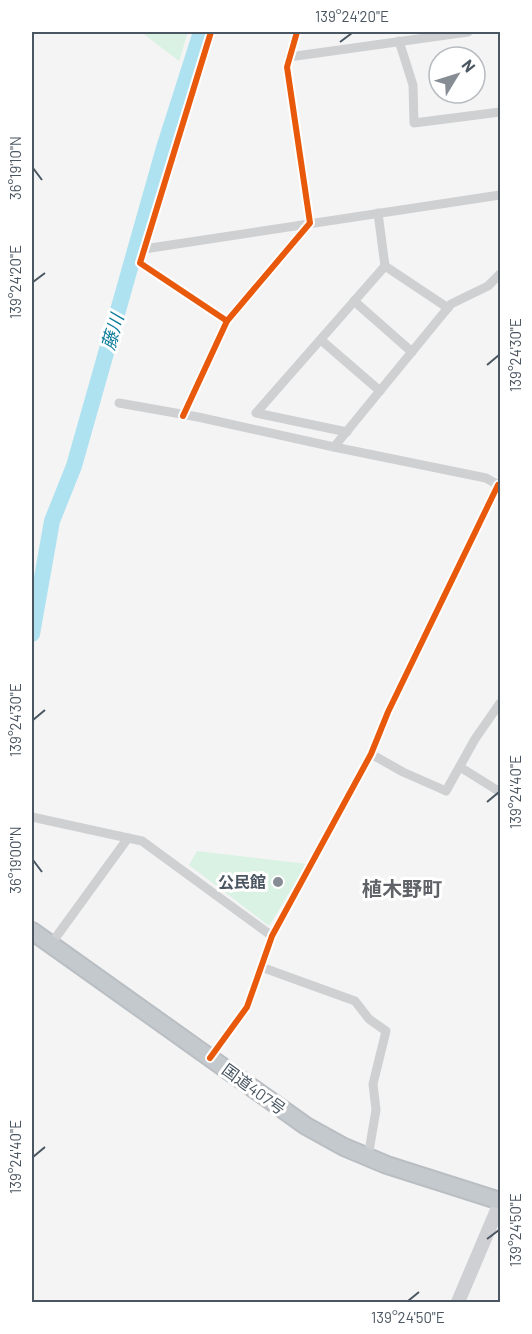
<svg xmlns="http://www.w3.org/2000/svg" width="532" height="1334" font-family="Barlow,'Noto Sans JP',sans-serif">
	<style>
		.green { fill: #d9f2e3 }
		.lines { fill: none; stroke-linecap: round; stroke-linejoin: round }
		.river { stroke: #aee2f0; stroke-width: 16 }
		.trunk-casing { stroke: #b9bec3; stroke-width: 20 }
		.minor { stroke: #ced0d2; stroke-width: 9 }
		.secondary { stroke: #ced0d4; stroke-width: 14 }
		.trunk { stroke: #c4c9cd; stroke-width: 16 }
		.cycleway-casing { stroke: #fff; stroke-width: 10 }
		.cycleway { stroke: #e8590c; stroke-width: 6 }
		.ticks { fill: none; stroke: #4a5661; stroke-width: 2 }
		.poi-dot { fill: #868d94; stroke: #fff; stroke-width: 2 }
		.labels { text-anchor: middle; stroke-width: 6; stroke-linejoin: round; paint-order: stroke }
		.poi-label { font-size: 16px; font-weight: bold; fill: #4a5661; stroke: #fff; text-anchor: end }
		.street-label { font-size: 16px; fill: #4a5661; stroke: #fff }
		.water-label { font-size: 18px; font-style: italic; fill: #0c7c9b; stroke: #fff }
		.quarter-label { font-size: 20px; font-weight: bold; fill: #5f6368; stroke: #fff }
		.neatline { fill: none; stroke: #4a5661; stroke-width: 2 }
		.ticks-label { font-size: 15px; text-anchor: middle; fill: #4a5661 }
	</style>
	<rect width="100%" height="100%" fill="#f4f4f4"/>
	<g class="green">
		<polygon points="141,32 188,32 179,61"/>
		<polygon points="197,851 307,864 269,926 189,865"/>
	</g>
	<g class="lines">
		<polyline class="river" points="32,634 52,521 74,466 164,148 201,32"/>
		<g class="trunk-casing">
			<polyline id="trunk" points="32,931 306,1126 344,1147 387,1165 500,1201"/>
		</g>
		<g class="minor">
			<polyline points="211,32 140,263 227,321"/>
			<polyline points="399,41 413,85 414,123 500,112"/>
			<polyline points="289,57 468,32"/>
			<polyline points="144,249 500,195"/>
			<polyline points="385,266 448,308"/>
			<polyline points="354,301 412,352"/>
			<polyline points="321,340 380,391"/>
			<polyline points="119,403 198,417 334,447 486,478 500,486"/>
			<polyline points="183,416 227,321 310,223 287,67 297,32"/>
			<polyline points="347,432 256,413 385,266 378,213"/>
			<polyline points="334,447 451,304 488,286 500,274"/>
			<polyline points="371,754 403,772 446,791 475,739 500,703"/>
			<polyline points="460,767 500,792"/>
			<polyline points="32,817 128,838"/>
			<polyline points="51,944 128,838 142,841 272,936"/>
			<polyline points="261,967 355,1001 369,1019 386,1031 373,1084 376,1110 368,1157"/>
			<polyline points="210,1058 247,1007 272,936 371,754 388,712 498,485"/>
		</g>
		<polyline class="secondary" points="458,1302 500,1203"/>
		<use href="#trunk" class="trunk"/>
		<g class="cycleway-casing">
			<g id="cycleway">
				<polyline points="211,32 140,263 227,321"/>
				<polyline points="183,416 227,321 310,223 287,67 297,32"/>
				<polyline points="210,1058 247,1007 272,936 371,754 388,712 498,485 500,486"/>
			</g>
		</g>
		<use href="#cycleway" class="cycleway"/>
	</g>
	<path class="ticks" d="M340,42L352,33M33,168L42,180M33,282L45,273M487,365L499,355M33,720L45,710M487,802L499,792M33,860L42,872M33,1157L45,1147M487,1239L499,1230M408,1301L419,1292"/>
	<circle class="poi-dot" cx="278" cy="882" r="6"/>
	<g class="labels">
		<g class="poi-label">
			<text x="266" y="888">公民館</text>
		</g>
		<g class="street-label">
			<text transform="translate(254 1089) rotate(36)" y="6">国道407号</text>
		</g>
		<g class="water-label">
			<text transform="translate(113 332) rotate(-74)" y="6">藤川</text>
		</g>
		<g class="quarter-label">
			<text x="402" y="896">植木野町</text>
		</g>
	</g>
	<rect width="532" height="1334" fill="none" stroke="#ffffff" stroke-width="66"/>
	<g transform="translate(457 75) rotate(52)"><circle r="28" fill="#ffffff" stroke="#b7bbc0" stroke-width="1.5"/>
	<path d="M0-4.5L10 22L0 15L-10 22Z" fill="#868d94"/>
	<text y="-9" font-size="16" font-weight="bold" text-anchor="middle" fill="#4a5661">N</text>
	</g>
	<rect x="33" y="33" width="466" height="1268" class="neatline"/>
	<g class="ticks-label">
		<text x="352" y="22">139°24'20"E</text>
		<text transform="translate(16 168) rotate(-90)" y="5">36°19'10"N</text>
		<text transform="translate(16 282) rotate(-90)" y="5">139°24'20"E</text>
		<text transform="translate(516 355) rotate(-90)" y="5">139°24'30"E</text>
		<text transform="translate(16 720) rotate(-90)" y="5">139°24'30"E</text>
		<text transform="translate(516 792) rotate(-90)" y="5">139°24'40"E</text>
		<text transform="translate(16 860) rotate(-90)" y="5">36°19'00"N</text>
		<text transform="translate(16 1157) rotate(-90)" y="5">139°24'40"E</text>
		<text transform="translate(516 1230) rotate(-90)" y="5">139°24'50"E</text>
		<text x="408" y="1323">139°24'50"E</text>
	</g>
</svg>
